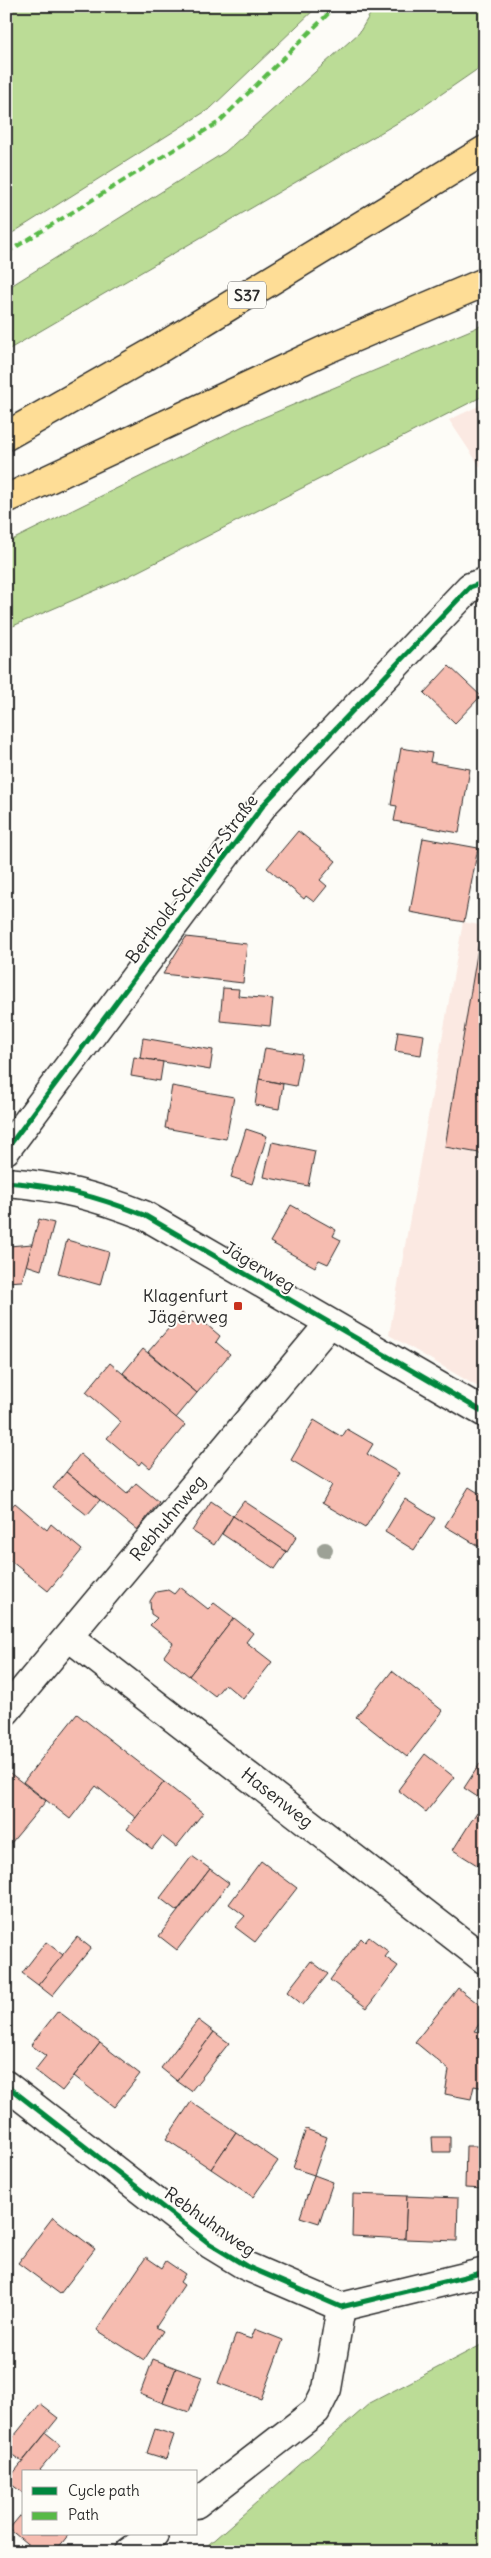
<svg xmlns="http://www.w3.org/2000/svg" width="491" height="2558" font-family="Delius,sans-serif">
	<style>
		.built { fill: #fbe9e2 }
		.green { fill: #bbdc96; stroke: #738460 }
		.building { fill: #f6bcb0; stroke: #2b2b2b }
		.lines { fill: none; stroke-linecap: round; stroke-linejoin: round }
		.street-casing { stroke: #2b2b2b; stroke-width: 31 }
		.highway-casing { stroke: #2b2b2b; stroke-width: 31 }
		.street { stroke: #fdfcf7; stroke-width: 28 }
		.highway { stroke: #fedd96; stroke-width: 28 }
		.quiet { stroke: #58b947; stroke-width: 4; stroke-dasharray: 8 4; stroke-linecap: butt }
		.cycleway-casing { stroke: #fdfcf7; stroke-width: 8 }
		.cycleway { stroke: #00873e; stroke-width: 5 }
		.tree { fill: #9da196 }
		.poi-dot { fill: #c8321e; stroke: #fdfcf7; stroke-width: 2 }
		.labels { text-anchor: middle; stroke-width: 4; stroke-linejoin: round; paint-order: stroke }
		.shield { fill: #fdfcf7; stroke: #6a6a68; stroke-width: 1 }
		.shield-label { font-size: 16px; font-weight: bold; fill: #2b2b2b }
		.street-label { font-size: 18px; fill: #2b2b2b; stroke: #fdfcf7 }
		.poi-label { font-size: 18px; fill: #2b2b2b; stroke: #fdfcf7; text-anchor: end }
	</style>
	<rect width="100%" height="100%" fill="#fdfcf7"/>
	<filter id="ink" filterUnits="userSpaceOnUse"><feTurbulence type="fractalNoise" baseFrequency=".02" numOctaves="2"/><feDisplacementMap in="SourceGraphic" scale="10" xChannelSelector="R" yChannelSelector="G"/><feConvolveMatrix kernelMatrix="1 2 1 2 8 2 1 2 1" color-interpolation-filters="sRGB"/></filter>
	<g filter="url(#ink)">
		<g class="built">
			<polygon points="485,403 485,474 449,420"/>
			<polygon points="463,922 485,926 485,1391 389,1335"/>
		</g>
		<g class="green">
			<polygon points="6,6 318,6 211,108 6,237"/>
			<polygon points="375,6 485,6 485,64 411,115 6,351 6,289 225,152 359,33"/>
			<polygon points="485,324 485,395 127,577 6,629 6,543 243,426"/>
			<polygon points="485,2343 485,2552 200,2552 370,2403"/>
		</g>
		<g class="building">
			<polygon points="449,666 481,696 455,723 424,693"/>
			<polygon points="401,748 432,753 430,762 470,769 459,833 394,821 397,806 391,805"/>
			<polygon points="298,831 336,861 320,880 327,886 314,902 306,896 304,899 267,868"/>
			<polygon points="423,838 478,848 464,922 410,912"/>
			<polygon points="186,937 247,944 243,983 163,974"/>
			<polygon points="479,942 485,942 485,1154 445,1147"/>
			<polygon points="223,988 239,989 238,996 273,999 270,1026 220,1021"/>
			<polygon points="398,1031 424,1035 421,1055 395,1051"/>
			<polygon points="143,1038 213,1050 210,1070 140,1058"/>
			<polygon points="265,1048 302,1054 296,1086 259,1079"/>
			<polygon points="134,1057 163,1062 160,1081 131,1076"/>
			<polygon points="259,1079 283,1084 279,1109 255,1105"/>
			<polygon points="172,1086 234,1097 226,1139 165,1128"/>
			<polygon points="246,1129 267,1136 252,1184 231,1177"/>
			<polygon points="272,1142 315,1151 308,1186 264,1177"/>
			<polygon points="291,1205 336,1230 333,1236 341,1240 328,1264 319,1260 315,1267 270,1242"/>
			<polygon points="39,1219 54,1223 41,1270 26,1265"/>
			<polygon points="67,1240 109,1252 100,1285 58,1273"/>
			<polygon points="32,1244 22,1281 6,1282 9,1246"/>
			<polygon points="182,1313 195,1324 200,1319 220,1336 216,1342 230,1354 197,1393 148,1352"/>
			<polygon points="143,1349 197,1393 176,1418 123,1373"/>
			<polygon points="110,1363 185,1425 150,1468 142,1461 139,1465 107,1438 121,1422 86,1392"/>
			<polygon points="314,1420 342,1437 347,1429 373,1444 367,1454 399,1473 365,1528 322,1503 332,1485 291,1460"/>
			<polygon points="80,1454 127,1494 136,1483 159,1502 137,1530 66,1472"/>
			<polygon points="66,1472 100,1500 87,1515 53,1488"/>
			<polygon points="469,1487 485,1497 485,1550 445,1526"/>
			<polygon points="405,1499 435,1518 414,1550 385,1532"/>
			<polygon points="211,1501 233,1516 214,1545 192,1531"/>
			<polygon points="244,1501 297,1536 287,1552 233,1516"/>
			<polygon points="15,1503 47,1530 51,1524 82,1550 48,1591 6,1557 6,1513"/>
			<polygon points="233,1516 287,1552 275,1569 222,1534"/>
			<polygon points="180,1587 208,1609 214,1603 234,1618 189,1676 164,1656 173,1643 150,1625 157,1618 151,1614 150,1601 156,1592 168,1590 174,1594"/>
			<polygon points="234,1618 253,1633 246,1642 272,1662 243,1699 225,1684 215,1696 189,1676"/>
			<polygon points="392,1671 443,1711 407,1757 356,1717"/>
			<polygon points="77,1714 164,1782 136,1818 96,1786 70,1819 23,1782"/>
			<polygon points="425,1754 454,1777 426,1812 398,1790"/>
			<polygon points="485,1756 485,1789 479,1798 464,1788"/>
			<polygon points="6,1770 46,1801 11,1843 6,1839"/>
			<polygon points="164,1782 203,1813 176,1847 162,1836 152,1849 127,1829"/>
			<polygon points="477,1812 485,1817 485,1870 453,1850"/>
			<polygon points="192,1856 210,1869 177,1911 160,1898"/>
			<polygon points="261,1861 297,1888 255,1942 235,1927 245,1916 229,1904"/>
			<polygon points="210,1869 229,1883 177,1950 159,1936"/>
			<polygon points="77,1937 91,1948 52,1996 38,1985"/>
			<polygon points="369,1937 389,1952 385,1957 398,1966 367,2008 330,1980 361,1938 365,1942"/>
			<polygon points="46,1942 63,1955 38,1985 22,1973"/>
			<polygon points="311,1961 328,1974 303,2005 287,1992"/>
			<polygon points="458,1988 485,2009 485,2017 474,2031 485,2033 485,2088 474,2086 471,2099 445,2094 449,2070 415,2042"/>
			<polygon points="58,2011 100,2043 62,2091 35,2070 46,2056 31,2045"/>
			<polygon points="198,2020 214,2032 177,2081 161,2068"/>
			<polygon points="214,2032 229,2043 191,2091 177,2081"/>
			<polygon points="100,2043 140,2074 114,2107 74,2076"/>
			<polygon points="191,2102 236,2132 211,2169 166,2139"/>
			<polygon points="306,2129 327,2137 314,2175 293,2168"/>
			<polygon points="236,2132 278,2161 253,2197 211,2169"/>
			<polygon points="432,2137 450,2137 450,2152 433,2152"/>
			<polygon points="466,2146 485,2146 485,2189 465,2188"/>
			<polygon points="314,2175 333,2182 319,2223 300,2217"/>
			<polygon points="353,2194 407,2196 405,2239 352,2236"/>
			<polygon points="407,2196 458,2198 457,2241 405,2239"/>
			<polygon points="53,2217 95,2249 60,2294 18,2263"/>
			<polygon points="146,2257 162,2268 166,2261 185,2274 180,2282 184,2285 156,2327 163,2331 144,2360 97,2330"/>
			<polygon points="255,2329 283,2340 261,2399 218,2383 236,2334 251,2339"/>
			<polygon points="153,2359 176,2368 163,2403 140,2394"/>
			<polygon points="176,2368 202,2377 189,2412 163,2403"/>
			<polygon points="40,2404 58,2418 22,2462 6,2450 6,2446"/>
			<polygon points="155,2429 174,2435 166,2459 147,2453"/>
			<polygon points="46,2433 61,2445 40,2470 42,2472 24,2472 24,2494 7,2481"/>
			<polygon points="24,2511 24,2534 69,2534 55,2552 37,2552 9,2529"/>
		</g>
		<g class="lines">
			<g class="street-casing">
				<g id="street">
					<polyline points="6,1150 265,803 470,587 485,582"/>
					<path d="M6,1182C58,1186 95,1196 144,1215L485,1413"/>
					<polyline points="69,1637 485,1960"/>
					<polyline points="6,1711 329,1324"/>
					<polyline points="6,2085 210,2244 246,2266 341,2307 485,2272"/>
					<polyline points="196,2504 316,2411 327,2389 341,2307"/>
					<polyline points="129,2552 154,2534"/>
				</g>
			</g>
			<g class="highway-casing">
				<g id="highway">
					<polyline points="6,436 157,350 485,150"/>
					<polyline points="6,499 327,349 485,282"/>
				</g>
			</g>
			<use href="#street" class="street"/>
			<use href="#highway" class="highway"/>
			<polyline class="quiet" points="6,253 219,122 336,6"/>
			<g class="cycleway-casing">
				<g id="cycleway">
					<polyline points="6,1150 265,803 470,587 485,582"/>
					<path d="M6,1182C58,1186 95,1196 144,1215L485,1413"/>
					<polyline points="6,2085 210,2244 246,2266 341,2307 485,2272"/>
				</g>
			</g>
			<use href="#cycleway" class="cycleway"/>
		</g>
		<circle class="tree" cx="325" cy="1550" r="8"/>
	</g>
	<rect class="poi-dot" x="233" y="1301" width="10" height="10" rx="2.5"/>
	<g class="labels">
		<rect class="shield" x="228" y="281.5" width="38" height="27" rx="4"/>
		<g class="shield-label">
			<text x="247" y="301">S37</text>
		</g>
		<g class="street-label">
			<text transform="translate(192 879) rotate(-53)" y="6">Berthold-Schwarz-Straße</text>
			<text transform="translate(259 1267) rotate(31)" y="6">Jägerweg</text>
			<text transform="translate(168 1518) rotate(-50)" y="6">Rebhuhnweg</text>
			<text transform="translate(277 1798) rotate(38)" y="6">Hasenweg</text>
			<text transform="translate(210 2222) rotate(35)" y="6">Rebhuhnweg</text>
		</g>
		<g class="poi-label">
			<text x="228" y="1302">Klagenfurt<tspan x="228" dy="21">Jägerweg</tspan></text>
		</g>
	</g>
	<rect width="491" height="2558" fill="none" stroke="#fdfcf7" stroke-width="25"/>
	<rect x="12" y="12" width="466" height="2533" fill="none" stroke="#2b2b2b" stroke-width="2" filter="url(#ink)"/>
	<rect x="22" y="2470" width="175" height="65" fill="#fdfcf7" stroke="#a9a8a5"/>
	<rect x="32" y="2487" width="25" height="8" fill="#00873e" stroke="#a9a8a5"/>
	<text x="68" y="2496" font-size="15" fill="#2b2b2b">Cycle path</text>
	<rect x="32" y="2512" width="25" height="8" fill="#58b947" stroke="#a9a8a5"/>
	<text x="68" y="2520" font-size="15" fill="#2b2b2b">Path</text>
</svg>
